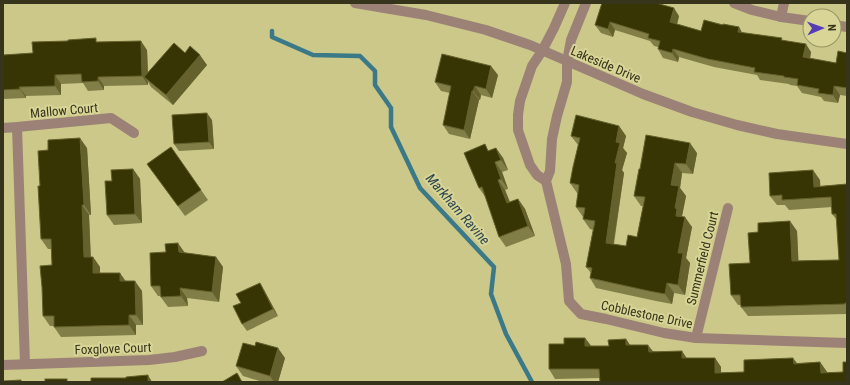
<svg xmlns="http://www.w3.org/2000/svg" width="850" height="385" font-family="'Roboto Condensed',sans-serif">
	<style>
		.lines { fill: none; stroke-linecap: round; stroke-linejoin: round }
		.stream { stroke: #3b7988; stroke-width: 4.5 }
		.minor { stroke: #9c8276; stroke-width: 10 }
		.wall { fill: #827e47 }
		.shaded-wall { fill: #64612d }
		.building { fill: #383505; stroke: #64612d }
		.labels { text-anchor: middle; stroke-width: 4; stroke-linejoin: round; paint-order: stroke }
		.street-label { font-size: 13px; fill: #36341b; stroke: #d8d596 }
		.water-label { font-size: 14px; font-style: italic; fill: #2a4651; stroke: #d8d596 }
	</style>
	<rect width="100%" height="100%" fill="#cbc889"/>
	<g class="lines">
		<polyline class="stream" points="272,31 272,37 313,55 360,56 375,71 375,85 391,108 391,127 420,188 494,267 491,294 506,334 532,382"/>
		<g class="minor">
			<polyline points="355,3 426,15 486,30 530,45 643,94 692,112 737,125 777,134 847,144"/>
			<polyline points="586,3 571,40 567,62 567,82 557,116 552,139 550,171 546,181 566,264 569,301 581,314 606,319 664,333 696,338 847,343"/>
			<polyline points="734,3 752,10 781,17 810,21"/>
			<polyline points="781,17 784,3"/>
			<polyline points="834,25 847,27"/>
			<polyline points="17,127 25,364"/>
			<polyline points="3,128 17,127 111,118 134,133"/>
			<polyline points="546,181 537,175 530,165 518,130 518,115 520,101 532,66 542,51 554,28 565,3"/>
			<polyline points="696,338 728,208"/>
			<polyline points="3,365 149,360 175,357 202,351"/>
		</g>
	</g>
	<g class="wall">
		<polygon points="602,3 679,16 677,25 701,31 723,25 739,27 742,33 783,40 811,52 810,58 836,63 847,53 847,96 840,95 838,103 824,101 821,97 802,93 797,86 790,85 789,84 760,80 757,75 714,67 679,57 678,62 663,58 658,49 658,47 654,46 650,41 615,30 613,37 601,33 595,25"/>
		<polygon points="98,42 147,50 148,72 185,53 207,65 173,105 151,87 148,82 148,85 104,86 104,90 88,91 83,83 61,84 61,95 26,96 26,98 3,99 3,55 33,53"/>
		<polygon points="498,75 492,98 481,95 480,100 479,100 470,139 449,134 443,125 450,93 441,91 435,82"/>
		<polygon points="212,120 214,149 179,151 174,144"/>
		<polygon points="619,126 626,136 623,148 627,153 622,170 624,173 614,244 626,246 637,237 643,206 641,206 634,196 640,169 697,153 693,174 682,173 680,188 686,196 682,216 692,227 686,258 690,263 685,295 674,293 672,304 656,301 596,288 590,278 591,273 586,267 593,230 590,229 583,219 584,217 583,217 576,207 578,193 577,193 570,183 578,145 571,136"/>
		<polygon points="171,147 208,200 185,216 147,164"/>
		<polygon points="87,148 91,215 89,215 91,257 93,257 100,267 100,273 125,281 142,291 143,325 136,325 136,335 61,337 54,327 54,326 50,326 43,316 52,265 51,249 48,249 41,239"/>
		<polygon points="496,148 503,158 508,170 502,172 508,189 505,190 510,202 518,199 525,209 535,236 506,247 499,237 486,198 479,188 490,150"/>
		<polygon points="133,169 140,179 142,223 114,225 107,215 112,181"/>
		<polygon points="820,180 820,186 847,184 847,314 748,316 741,307 741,305 738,305 731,295 750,263 797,231 798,261 839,260 837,220 832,214 832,207 789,210 785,205 777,205 770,196"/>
		<polygon points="185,253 216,257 223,267 219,302 187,298 188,306 168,307 160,296 158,296 151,286"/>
		<polygon points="264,290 278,316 247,331 242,324 241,303"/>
		<polygon points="585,338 591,346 609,346 626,339 630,345 653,351 687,358 715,358 721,367 721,373 744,372 797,363 820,362 827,372 827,373 847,382 600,378 555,379 549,369 564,344"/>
		<polygon points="285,358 278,382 263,382 243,376 236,366"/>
	</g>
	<g class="shaded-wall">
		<polygon points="674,8 679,16 675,31 670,22"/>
		<polygon points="610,22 615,30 613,37 608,29"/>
		<polygon points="739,27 744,36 738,32"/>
		<polygon points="141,41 147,50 148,80 144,77 148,82 148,85 142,76"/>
		<polygon points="806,44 811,52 809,65 803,57"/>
		<polygon points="673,49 679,57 678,62 672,53"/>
		<polygon points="200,55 207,65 173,105 166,95"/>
		<polygon points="491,66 498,75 492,98 486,89"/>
		<polygon points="55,75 61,84 61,95 55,86"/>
		<polygon points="98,77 104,86 104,90 98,81"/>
		<polygon points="475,86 481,95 480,100 473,91"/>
		<polygon points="834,86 840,95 838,103 833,95"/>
		<polygon points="19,87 26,96 26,98 20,89"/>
		<polygon points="472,91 479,100 470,139 464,130"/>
		<polygon points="207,113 212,120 214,149 209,142"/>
		<polygon points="619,126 626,136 623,148 627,153 622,170 624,173 612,253 606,243 615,163 616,142"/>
		<polygon points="80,138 87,148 91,215 84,205"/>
		<polygon points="690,143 697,153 693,174 686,164"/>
		<polygon points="496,148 503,158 508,170 501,160"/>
		<polygon points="495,162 502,172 508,189 501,179"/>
		<polygon points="675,163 682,173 680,188 686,196 682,216 684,219 676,216 671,185"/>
		<polygon points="133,169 140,179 142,223 135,214"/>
		<polygon points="813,170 820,180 821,197 814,187"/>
		<polygon points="498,180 505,190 514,213 507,203"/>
		<polygon points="518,199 525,209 535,236 528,226"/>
		<polygon points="82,205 89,215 91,267 84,257"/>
		<polygon points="685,217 692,227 686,258 690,263 685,295 678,285 678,253"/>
		<polygon points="790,221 797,231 799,271 792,261"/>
		<polygon points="178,243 185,253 179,252"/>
		<polygon points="93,257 100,267 100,283 93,273"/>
		<polygon points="216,257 223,267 219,302 212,292"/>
		<polygon points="120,273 127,283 120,281"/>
		<polygon points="135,281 142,291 143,325 136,315"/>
		<polygon points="260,283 264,290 278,316 273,309"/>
		<polygon points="667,283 674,293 672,304 665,294"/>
		<polygon points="180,288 187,298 188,306 181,296"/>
		<polygon points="129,315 136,325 136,335 129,325"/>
		<polygon points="585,338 592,347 585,346"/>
		<polygon points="626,339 632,348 626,345"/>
		<polygon points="648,345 655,354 649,352"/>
		<polygon points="278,348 285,358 278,382 274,382 270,376"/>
		<polygon points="682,351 688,360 682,358"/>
		<polygon points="715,358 721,367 721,382 715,373"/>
		<polygon points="793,358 800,367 794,364"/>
		<polygon points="820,362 827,372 827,382 821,373"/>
		<polygon points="148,375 152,382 148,382"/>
	</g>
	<g class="building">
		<polygon points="602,3 656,3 674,8 670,22 701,31 704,20 723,25 723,24 739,27 738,32 782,38 781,40 806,44 803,57 836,63 838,51 847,53 847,88 834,86 833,95 818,93 819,89 797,85 798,79 784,77 784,76 754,72 755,68 708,59 673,49 672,53 658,49 660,41 648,38 649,34 610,22 608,29 595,25"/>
		<polygon points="96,38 96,42 141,41 142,76 98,77 98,81 82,82 81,74 55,75 55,86 19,87 20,89 3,90 3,55 33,53 32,42 68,41 68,40"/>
		<polygon points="174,43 185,53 190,46 200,55 166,95 144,77"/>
		<polygon points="442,54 491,66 486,89 475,86 473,91 472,91 464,130 443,125 451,86 435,82"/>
		<polygon points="207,113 209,142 174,144 172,115"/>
		<polygon points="576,115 619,126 616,142 620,143 615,163 617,163 606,243 626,246 628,235 637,237 645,197 634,196 639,169 640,169 646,135 690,143 686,164 675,163 671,185 679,186 675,208 677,209 676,216 685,217 678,253 683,253 678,285 667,283 665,294 649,291 590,278 592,268 586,267 595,221 583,219 585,208 576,207 579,185 570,183 573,167 580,138 571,136"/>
		<polygon points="80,138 84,205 82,205 84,257 93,257 93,273 120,273 120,281 135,281 136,315 129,315 129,325 54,327 54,316 43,316 42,287 40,266 52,265 51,239 41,239 38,186 40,186 38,151 48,150 48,140"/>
		<polygon points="485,144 488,151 496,148 501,160 495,162 501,179 498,180 507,203 518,199 528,226 499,237 482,187 479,188 464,153"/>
		<polygon points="171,147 201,190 178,206 147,164"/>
		<polygon points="133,169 135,214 107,215 105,181 112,181 111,170"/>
		<polygon points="813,170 814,187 847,184 847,303 845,303 845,304 741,307 740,295 731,295 729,264 750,263 748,233 758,232 758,223 790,221 792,261 839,260 836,214 832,214 831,197 782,200 782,195 770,196 769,173"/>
		<polygon points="178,243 179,252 216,257 212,292 180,288 181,296 161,297 160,286 151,286 150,253 166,252 165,244"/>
		<polygon points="260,283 273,309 242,324 233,306 241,303 236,294"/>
		<polygon points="564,338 585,338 585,346 609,346 608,340 626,339 626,345 648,345 649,352 682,351 682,358 715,358 715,373 744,372 744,360 793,358 794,364 820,362 821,373 843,372 843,362 847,362 847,382 600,382 599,369 549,369 549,344 564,344"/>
		<polygon points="256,342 278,348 270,376 236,366 243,343 255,346"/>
		<polygon points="237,373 242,382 222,382"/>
		<polygon points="148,375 148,382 91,382 91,378 126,378 126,377"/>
		<rect x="45" y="379" width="22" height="3"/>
		<polygon points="21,380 21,382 4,382 4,381"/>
	</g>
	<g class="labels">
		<g class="street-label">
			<text transform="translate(606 64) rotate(23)" y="5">Lakeside Drive</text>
			<text transform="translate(64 110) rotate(-5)" y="5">Mallow Court</text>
			<text transform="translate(702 258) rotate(-76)" y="5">Summerfield Court</text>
			<text transform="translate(647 314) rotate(12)" y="5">Cobblestone Drive</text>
			<text transform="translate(113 348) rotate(-2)" y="5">Foxglove Court</text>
		</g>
		<g class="water-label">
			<text transform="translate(458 209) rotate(49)" y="5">Markham Ravine</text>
		</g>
	</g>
	<rect width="850" height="385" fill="none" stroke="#36341b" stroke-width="8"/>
	<g transform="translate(822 28) rotate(88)"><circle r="19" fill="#d8d596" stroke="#979565"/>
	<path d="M0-3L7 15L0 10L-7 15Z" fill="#553eb5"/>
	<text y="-6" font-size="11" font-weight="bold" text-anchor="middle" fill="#36341b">N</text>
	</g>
</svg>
